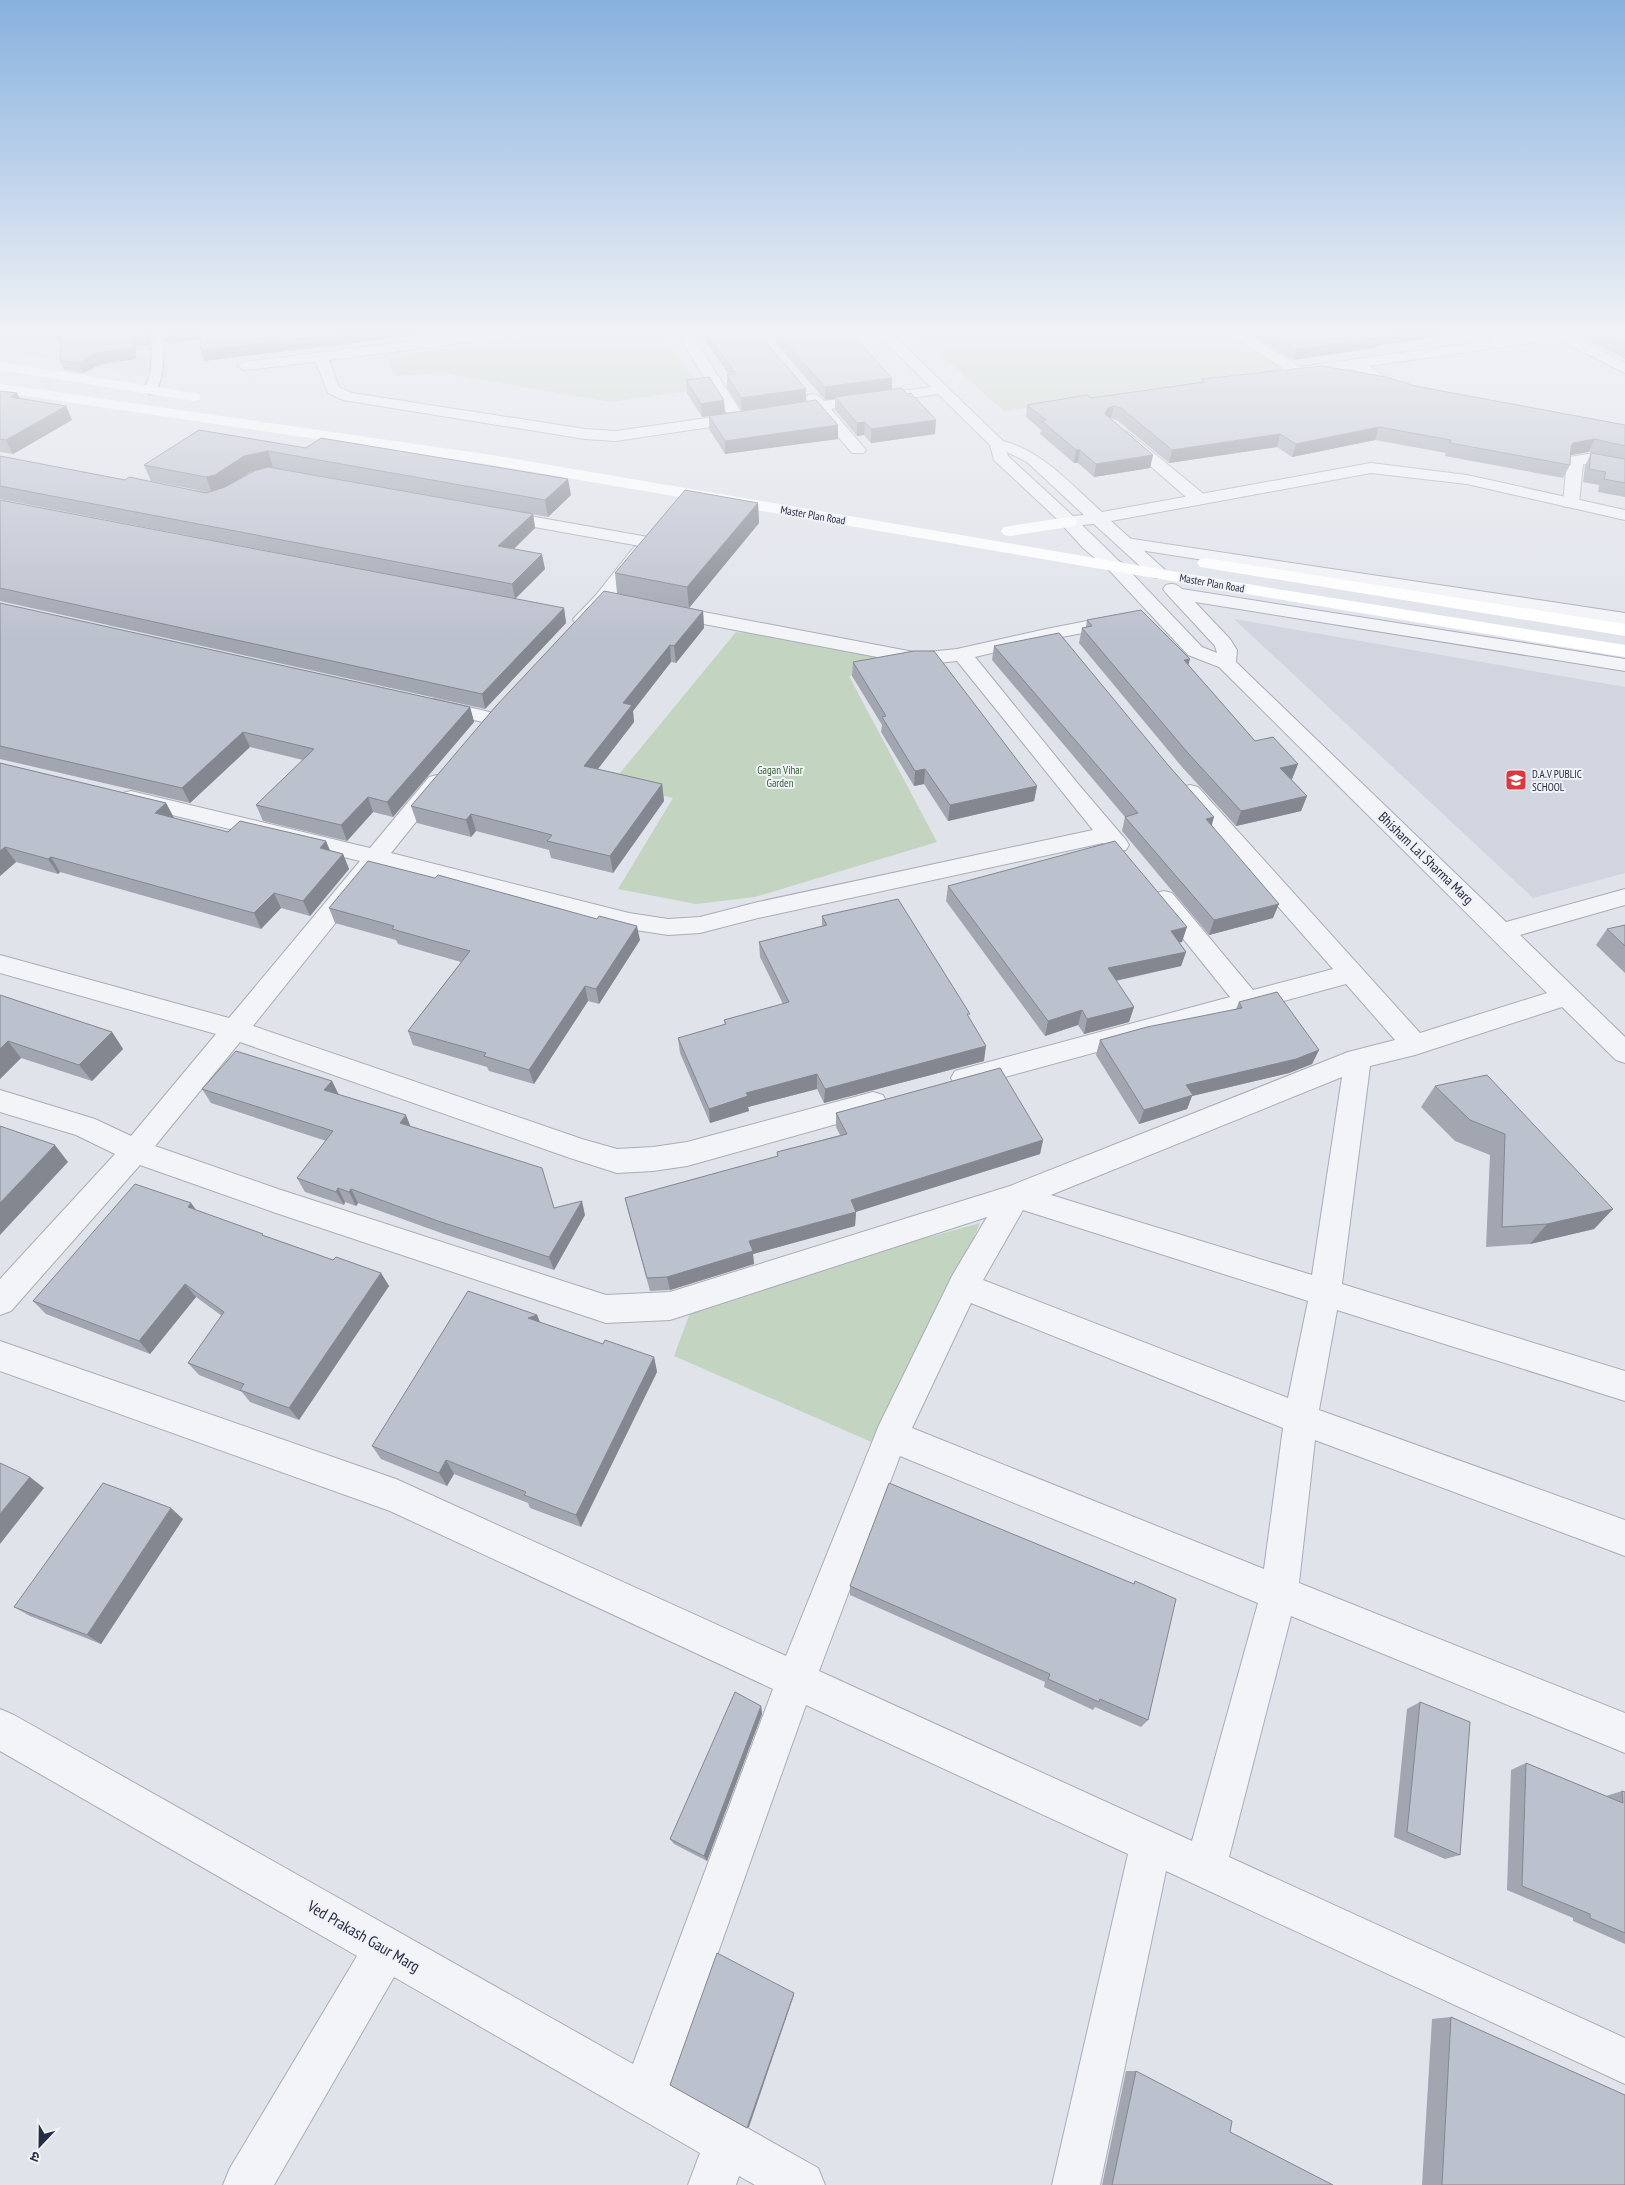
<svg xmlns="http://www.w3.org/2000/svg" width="1625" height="2185" font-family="'PT Sans Narrow','Noto Sans Devanagari',sans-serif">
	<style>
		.built { fill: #d1d5e0 }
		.green { fill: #c3d5c0 }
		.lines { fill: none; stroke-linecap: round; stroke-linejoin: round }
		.service-casing { stroke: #a8adb8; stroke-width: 3 }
		.minor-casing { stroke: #a8adb8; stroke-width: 2 }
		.tertiary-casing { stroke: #a8adb8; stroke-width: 2 }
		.service { fill: #f3f4f8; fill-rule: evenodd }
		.minor { fill: #f3f4f8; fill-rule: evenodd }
		.tertiary { fill: #f3f4f8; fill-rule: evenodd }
		.secondary { fill: #fff; fill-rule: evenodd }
		.wall { fill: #a2a6b1; fill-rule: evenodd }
		.shaded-wall { fill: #848790 }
		.building { fill: #bcc1ce; stroke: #848790 }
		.labels { text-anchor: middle; stroke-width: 4; stroke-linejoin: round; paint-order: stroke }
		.far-street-label { font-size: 11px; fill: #262e44; stroke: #f0f2f8 }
		.far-park-label { font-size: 11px; fill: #366132; stroke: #f0f2f8 }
		.far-poi-label { font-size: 11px; fill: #262e44; stroke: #f0f2f8; text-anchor: start }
		.street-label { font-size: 14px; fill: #262e44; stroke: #f0f2f8 }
		.near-street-label { font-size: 16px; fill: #262e44; stroke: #f0f2f8 }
	</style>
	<rect width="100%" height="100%" fill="#e0e3ea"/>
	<g class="built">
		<polygon points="0,332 167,332 167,378 0,351"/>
		<polygon points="1234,619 1625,687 1625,873 1533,898"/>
	</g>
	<g class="green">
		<polygon points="561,332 659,332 703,389 610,402 444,373 394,376 387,358"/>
		<polygon points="915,332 1237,332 1300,371 1004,411"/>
		<polygon points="736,632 774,635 919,662 849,676 937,842 755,897 696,904 618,889 673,798 611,784"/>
		<polygon points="980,1223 883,1447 674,1356 694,1302"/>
	</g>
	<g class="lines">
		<g class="service-casing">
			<path id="service" d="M153,332H163C163,346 166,390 150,394L144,390L151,372Z"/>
		</g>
		<g class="minor-casing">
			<g id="minor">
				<polygon points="483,332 522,332 515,336 329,360 339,387 352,393 585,429 616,431 728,415 676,332 690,332 745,418 742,421 737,423 616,441 585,439 343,400 328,393 316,362 244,370 237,366 244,362"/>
				<path d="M1227,332H1244L1300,367L1493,340L1481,332H1498L1509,338L1547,332H1579L1578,336L1574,337L1625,363V373L1557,339L1369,366L1393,382L1410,388L1412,391L1410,394C1391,399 1368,378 1353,369L1266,380L1261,379L1259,376L1261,373L1284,369Z"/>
				<path d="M940,386L945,387L947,390L945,393L831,409L866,450L864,453H852L816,411L783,415L778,414L776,411L778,408L809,403L806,398L808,395C816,393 818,395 824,401Z"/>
				<polygon points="1124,431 1129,433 1205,495 1207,499 1205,503 1193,503 1119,439 1116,436 1119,433"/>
				<polygon points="1588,454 1625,461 1625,471 1583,464 1579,503 1577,507 1565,507 1563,503 1567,460 1569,457"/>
				<path d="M496,510L648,537L654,538L657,542L654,546H640L646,547L649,551L646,555C635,569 601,618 587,623C583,625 579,624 575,623L573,619L596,595L634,547L640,546L490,519L488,515L490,511Z"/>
				<polygon points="1126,538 1625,613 1625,625 1120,547 1117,543 1120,539"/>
				<path d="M1115,561L1121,562L1202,647L1217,653L1215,646L1166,593L1163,589L1166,585C1173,583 1177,584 1182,589L1625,659V671L1195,602L1230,639L1237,650L1236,662L1506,922L1625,889V905L1520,935L1625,1037V1063L1616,1060L1562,1007L1415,1055L1370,1066L1342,1284L1625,1371V1401L1337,1310L1319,1410L1625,1520V1556L1315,1440L1299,1583L1625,1713V1753L1291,1616L1229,1857L1625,2038V2084L1166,1871L1100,2185H1052L1128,1854L806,1705L671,2085L818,2168L825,2185H755L739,2176L736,2185H688L700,2153L394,1977L274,2185H223L230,2168L357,1956L0,1751V1709L14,1715L633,2064L773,1689L390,1511L0,1371V1341L396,1479L786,1656L879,1425L952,1276L987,1217L670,1320L606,1323L276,1213L140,1165L11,1311L0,1315V1279L115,1154L76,1135L0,1112V1090L95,1119L131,1136L216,1034L0,973V955L229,1018L360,861L123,803L120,798L123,793L131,791L370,848L429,777L437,775L445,777L448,782L391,853L629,913L668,919L700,917L758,902L1093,830L957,661L919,665L667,617L660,615L658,611L660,607L667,605L919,653L957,649L1046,629L1123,614L1130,616L1132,620L1130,624L1046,640L975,657L1079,785L1126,840L1129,845L1126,850C1115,853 1111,851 1103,843L758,918L700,933L668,935L629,929L381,866L253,1026L582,1139L617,1149L653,1147L687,1142L873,1092L883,1095L887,1103L883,1111L687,1166L653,1171L617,1173L570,1158L240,1042L155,1146L278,1189L606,1295L670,1292L1010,1186L1348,1052L1395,1040L1346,984L965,1088L955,1085L951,1078L955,1071L1230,997L1156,905L1152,899L1156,893L1164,891L1172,893L1253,990L1333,969L1182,797L1179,792L1182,787L1190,785L1198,787L1420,1033L1547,993L1219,667L1188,655L1109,570L1106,566L1109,562ZM1342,1077L1312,1275L1051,1195ZM1023,1210L1308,1301L1288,1398L983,1280ZM971,1303L1283,1428L1264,1569L912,1428ZM900,1456L1258,1603L1192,1841L819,1671Z"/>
				<polygon points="434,699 498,714 501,718 498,722 491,724 427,709 424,705 427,701"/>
			</g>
		</g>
		<g class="tertiary-casing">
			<path id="tertiary" d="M875,332H890L1003,441C1044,452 1071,485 1102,512L1371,463L1467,475L1625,510V520L1467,484L1371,473L1111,521L1164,569L1167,573L1164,577L1158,578L1152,577L1094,524L1082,525L1124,566L1121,570L1115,571L1109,570L1083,548L1056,518L994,460L990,445ZM1007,452L1027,462L1084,515L1073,516L1008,456Z"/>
		</g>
		<use href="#service" class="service"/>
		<use href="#minor" class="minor"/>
		<use href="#tertiary" class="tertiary"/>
		<g class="secondary">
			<polygon points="0,362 194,393 199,394 201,397 199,400 194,401 0,370"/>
			<polygon points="0,384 492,455 1271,588 1625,645 1625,657 1271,598 492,465 0,392"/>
			<polygon points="1069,517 1075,518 1077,522 1075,526 1010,536 1004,535 1001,531 1004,527 1010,526"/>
			<polygon points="1206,558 1625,624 1625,636 1200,567 1197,563 1200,559"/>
		</g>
	</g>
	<g class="wall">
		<polygon points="60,332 152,332 150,345 136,346 136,359 101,364 83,373 64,370 60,360 61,343 59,343 54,333"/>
		<polygon points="699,332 757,332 806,389 806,401 838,439 725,454 709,429 709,416 702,417 687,393 686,380 724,400 725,413 742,411 727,388 727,375 729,375"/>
		<polygon points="766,332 850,332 892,378 892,389 935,434 871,443 864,435 857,436 835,410 835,399 825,400"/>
		<polygon points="1246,332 1467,332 1376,346 1375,348 1293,360"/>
		<polygon points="1579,332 1625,332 1625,359 1580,336"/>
		<polygon points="1202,379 1415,386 1625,425 1625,497 1598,492 1599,485 1583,482 1585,466 1591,453 1598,454 1588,452 1570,455 1570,465 1563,478 1445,456 1446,453 1375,440 1292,457 1277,447 1169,463 1118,421 1111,418 1111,419 1153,455 1150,468 1094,477 1078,463 1074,463 1040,434 1041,430 1026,417 1027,405 1091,398 1201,382"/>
		<polygon points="0,391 17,393 19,398 66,406 72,420 13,454 0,452"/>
		<path d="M199,430L571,495L548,517L272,467L533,514L535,528L514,549L545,569L515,599L0,499V456L125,480L208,492L151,481L144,465ZM253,471L236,481L250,472Z"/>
		<polygon points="0,500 564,608 566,623 485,709 0,601"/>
		<polygon points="758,503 759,523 689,608 703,611 704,628 676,663 671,662 633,711 634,722 598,769 662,784 664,801 613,873 551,858 549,850 476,831 471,837 417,823 411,806 617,593 615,573"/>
		<polygon points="0,603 470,707 474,722 393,817 373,812 347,841 263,821 256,805 303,760 250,747 190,803 0,759"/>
		<polygon points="1087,620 1188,665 1255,741 1298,764 1292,779 1291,779 1307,796 1301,811 1236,826 1182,767 1079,643 1082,628 1086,627"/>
		<polygon points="994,646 1212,825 1273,918 1209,935 1122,831 1125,817 992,660"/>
		<polygon points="853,662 1037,786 1034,801 948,821 924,784 914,786 881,732 882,725 852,676"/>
		<polygon points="0,763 166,803 174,818 228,832 326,841 330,850 343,854 349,869 310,916 281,908 261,929 60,872 58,874 16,862 0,876"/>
		<polygon points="948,886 1182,942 1179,942 1186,952 1181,966 1116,981 1134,1007 1129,1022 1084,1034 1078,1025 1045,1036 946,901"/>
		<polygon points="329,908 640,940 599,1004 588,1001 534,1084 489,1071 487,1067 413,1045 408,1031 461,962 398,944 396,940 335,923"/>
		<polygon points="822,916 969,1018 984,1061 824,1103 817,1089 748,1107 749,1111 710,1123 680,1053 678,1038 725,1025 724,1020 783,1004 760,957 759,942 822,926"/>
		<polygon points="1625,925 1625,973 1596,945 1607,929"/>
		<polygon points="0,995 112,1032 123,1049 92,1081 21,1058 0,1079"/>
		<polygon points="1239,1002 1319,1050 1312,1064 1289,1073 1192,1096 1187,1109 1139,1124 1096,1055 1100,1040 1236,1009"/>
		<polygon points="332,1081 338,1094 410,1126 554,1208 585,1215 554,1270 444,1234 358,1203 356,1206 345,1202 344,1205 305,1192 297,1178 326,1141 211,1103 202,1089"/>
		<polygon points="1435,1086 1613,1209 1594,1229 1530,1244 1486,1247 1490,1155 1455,1141 1421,1107"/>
		<polygon points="836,1113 1043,1140 1040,1154 856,1212 855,1226 753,1254 754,1264 670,1290 650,1291 628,1211 625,1198 777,1157 777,1152 840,1135 836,1127"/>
		<polygon points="191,1203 196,1210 265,1236 333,1260 381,1273 389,1286 299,1420 250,1402 242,1392 199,1375 188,1363 222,1316 196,1297 150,1354 46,1314 33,1301"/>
		<polygon points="537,1315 540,1322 603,1344 654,1357 657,1372 581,1527 530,1508 528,1503 454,1474 447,1486 381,1459 372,1446"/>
		<polygon points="183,1519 101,1644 30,1616 14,1607"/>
		<polygon points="1135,1581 1148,1720 1141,1727 1095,1707 1093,1710 1044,1687 1045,1682 850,1595 850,1586 1133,1584"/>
		<polygon points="1420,1702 1460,1855 1445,1859 1394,1837 1407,1709"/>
		<polygon points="761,1706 762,1714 707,1861 674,1844 670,1839"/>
		<polygon points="1526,1763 1606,1796 1622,1791 1625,1792 1625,1944 1573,1921 1573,1918 1507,1890 1511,1770"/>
		<polygon points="1451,2017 1625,2185 1422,2185 1432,2019"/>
		<polygon points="1126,2071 1136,2071 1230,2132 1333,2185 1102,2185"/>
	</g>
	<g class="shaded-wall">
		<polygon points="63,332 67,342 59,343 54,333"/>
		<polygon points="147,332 152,332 150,345 136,346 136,359 101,364 83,373 79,363 96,353 132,336"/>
		<polygon points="166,332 201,332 204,339 165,343 161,333"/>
		<polygon points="356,332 447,332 204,361 201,350"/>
		<polygon points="1400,332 1467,332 1376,346 1375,348 1293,360 1296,349"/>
		<polygon points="1512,332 1524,332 1512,334"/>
		<polygon points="892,378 892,391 835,397 835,399 825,400 825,387"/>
		<polygon points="806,389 806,402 742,411 741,398"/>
		<polygon points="17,393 24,407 11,397"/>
		<polygon points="724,400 725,414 702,417 701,404"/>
		<polygon points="66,406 72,420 13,454 6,440"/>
		<polygon points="1114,406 1111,418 1106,421 1105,414 1108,408"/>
		<polygon points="936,420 935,434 871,443 871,429"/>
		<polygon points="865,422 864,435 857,436 857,423"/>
		<polygon points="838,425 838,439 725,454 725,441"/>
		<polygon points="1379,427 1375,440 1292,457 1296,444"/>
		<polygon points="1280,434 1277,447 1169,463 1172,450"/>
		<polygon points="1595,439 1588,452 1567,456 1565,460 1573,443"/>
		<polygon points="1076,450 1080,450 1078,463 1074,463"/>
		<polygon points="268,451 273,467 250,472 221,491 212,493 206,477 244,456"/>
		<polygon points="1153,455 1150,468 1094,477 1096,464"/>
		<polygon points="568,479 571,495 548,517 545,500"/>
		<polygon points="758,503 759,523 689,608 687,587"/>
		<polygon points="533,514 535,528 501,561 498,546"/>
		<polygon points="542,554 545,569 515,599 512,584"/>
		<polygon points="564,608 566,623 485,709 482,694"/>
		<polygon points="703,611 704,628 676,663 674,646"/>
		<polygon points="670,645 671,662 633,711 634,722 587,783 584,766 623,703"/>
		<polygon points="1190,659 1186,674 1184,660"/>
		<polygon points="470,707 474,722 393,817 387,802"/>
		<polygon points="243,732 250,747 190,803 182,788"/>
		<polygon points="1298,764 1292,779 1274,783 1280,768"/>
		<polygon points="925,769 924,784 914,786 915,771"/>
		<polygon points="662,784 664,801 613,873 610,856"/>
		<polygon points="1037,786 1034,801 948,821 950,805"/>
		<polygon points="1307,796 1301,811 1236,826 1241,811"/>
		<polygon points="368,797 373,812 347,841 341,825"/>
		<polygon points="166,803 174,818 155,813"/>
		<polygon points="471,814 476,831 471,837 466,820"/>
		<polygon points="1214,817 1210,832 1206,819"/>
		<polygon points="326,841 332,857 320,848"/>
		<polygon points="5,847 16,862 0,876 0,851"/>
		<polygon points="343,854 349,869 310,916 303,901"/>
		<polygon points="51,857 60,872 58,874 48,859"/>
		<polygon points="274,893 281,908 261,929 254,913"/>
		<polygon points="1279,904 1273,918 1209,935 1214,920"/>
		<polygon points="637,926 640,940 599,1004 596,989"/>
		<polygon points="1187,927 1182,942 1166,946 1171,931"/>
		<polygon points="1186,952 1181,966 1104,983 1108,968"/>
		<polygon points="585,986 588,1001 534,1084 529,1070"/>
		<polygon points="1134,1007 1129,1022 1084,1034 1087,1019"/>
		<polygon points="1082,1010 1078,1025 1045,1036 1048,1021"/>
		<polygon points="112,1032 123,1049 92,1081 79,1065"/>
		<polygon points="8,1041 21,1058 0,1079 0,1049"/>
		<polygon points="986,1046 984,1061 824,1103 825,1089"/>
		<polygon points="1319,1050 1312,1064 1289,1073 1192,1096 1187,1109 1139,1124 1144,1110 1186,1085"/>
		<polygon points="817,1074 817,1089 748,1107 749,1111 710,1123 709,1109 746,1093"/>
		<polygon points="332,1081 339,1095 324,1090"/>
		<polygon points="406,1115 412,1130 400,1123"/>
		<polygon points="1043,1140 1040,1154 852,1213 856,1212 855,1226 753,1254 754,1264 670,1290 667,1277 749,1241 851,1200"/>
		<polygon points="55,1145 68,1162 0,1235 0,1203"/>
		<polygon points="338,1188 345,1202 344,1205 336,1192"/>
		<polygon points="351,1189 358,1203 356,1206 349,1192"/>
		<polygon points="582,1201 585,1215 554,1270 549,1257"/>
		<polygon points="191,1203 201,1217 188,1207"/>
		<polygon points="1613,1209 1594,1229 1530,1244 1547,1224"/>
		<polygon points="381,1273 389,1286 299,1420 289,1408"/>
		<polygon points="185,1284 196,1297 150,1354 139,1341"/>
		<polygon points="537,1315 543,1331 528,1318"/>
		<polygon points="654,1357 657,1372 581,1527 576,1515"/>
		<polygon points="446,1460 454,1474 447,1486 439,1473"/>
		<polygon points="30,1477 44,1488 0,1544 0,1514"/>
		<polygon points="171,1508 183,1519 101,1644 87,1635"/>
		<polygon points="761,1706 762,1714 707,1861 704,1856"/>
		<polygon points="794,1993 794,1995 749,2127 747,2128"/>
	</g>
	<g class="building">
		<polygon points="62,332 147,332 146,334 132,336 132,348 96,353 79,363 60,360"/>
		<polygon points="200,332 356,332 201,350"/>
		<polygon points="706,332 757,332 806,389 741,398 727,375 736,374"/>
		<polygon points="776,332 850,332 892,378 825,387"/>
		<polygon points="1267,332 1400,332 1377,336 1379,337 1296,349"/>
		<polygon points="1598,332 1625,332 1625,346 1621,344"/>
		<polygon points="1322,366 1386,377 1415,386 1625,425 1625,446 1595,439 1573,443 1571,447 1570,465 1450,443 1451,440 1379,427 1296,444 1280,434 1172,450 1121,408 1114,406 1108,408 1105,414 1153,455 1096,464 1080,450 1076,450 1042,421 1046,420 1027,405 1087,395 1091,398 1205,382 1202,379"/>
		<polygon points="709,377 724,400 701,404 686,380"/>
		<polygon points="902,388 907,394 911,393 936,420 871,429 865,422 857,423 835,397"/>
		<polygon points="0,391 17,393 11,397 66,406 6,440 0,439"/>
		<polygon points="816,400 838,425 725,441 709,416"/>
		<polygon points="199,430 306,448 321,438 568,479 545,500 268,451 244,456 215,475 206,477 144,465"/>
		<polygon points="1591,453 1625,459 1625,483 1604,479 1606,472 1589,469"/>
		<polygon points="0,456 125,480 129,477 206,493 225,487 254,471 268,467 533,514 498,546 542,554 512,584 0,486"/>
		<polygon points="685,490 758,503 687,587 615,573"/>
		<polygon points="0,500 564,608 482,694 0,588"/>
		<polygon points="604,591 703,611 674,646 670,645 623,703 632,705 584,766 662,784 610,856 547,841 552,835 471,814 466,820 411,806 496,706"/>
		<polygon points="0,603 470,707 387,802 368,797 341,825 256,805 314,749 243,732 182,788 0,746"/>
		<polygon points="1141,610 1190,659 1184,660 1255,741 1273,737 1298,764 1280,768 1307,796 1241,811 1187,752 1082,628 1092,626 1087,620"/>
		<polygon points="1059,633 1168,765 1214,817 1206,819 1279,904 1214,920 1125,817 1138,813 994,646"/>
		<polygon points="914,651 934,651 1037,786 950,805 925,769 915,771 882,717 886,716 853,662"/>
		<polygon points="0,763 166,803 155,813 228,832 240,821 326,841 320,848 343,854 303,901 274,893 254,913 51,857 48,859 5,847 0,851"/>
		<polygon points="1115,841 1187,927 1171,931 1186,952 1108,968 1134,1007 1087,1019 1082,1010 1048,1021 948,886"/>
		<polygon points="368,861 435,878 438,875 597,919 599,916 637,926 596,989 585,986 529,1070 484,1056 486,1053 408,1031 470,951 392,929 394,926 329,908"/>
		<polygon points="898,899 970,1014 967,1014 986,1046 825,1089 817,1074 746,1093 748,1096 709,1109 678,1038 726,1024 724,1020 789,1002 759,942 827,925 822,916"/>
		<polygon points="1625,925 1625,946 1607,929"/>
		<polygon points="1277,992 1319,1050 1296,1059 1186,1085 1193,1095 1144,1110 1100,1040 1147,1027 1242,1008 1239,1002"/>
		<polygon points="0,995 112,1032 79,1065 8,1041 0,1049"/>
		<polygon points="236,1051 332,1081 324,1090 406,1115 400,1123 542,1168 554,1208 582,1201 549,1257 438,1221 351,1189 349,1192 338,1188 336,1192 297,1178 333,1131 202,1089"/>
		<polygon points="1000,1068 1043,1140 851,1200 856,1212 749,1241 753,1251 667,1277 647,1278 625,1198 778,1156 777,1152 847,1134 836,1113"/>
		<polygon points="1487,1075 1613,1209 1547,1224 1502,1227 1505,1134 1470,1120 1435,1086"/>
		<polygon points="0,1126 55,1145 0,1203"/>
		<polygon points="135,1184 191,1203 188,1207 263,1234 262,1235 333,1260 336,1257 381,1273 289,1408 240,1390 244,1384 188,1363 224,1312 185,1284 139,1341 33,1301"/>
		<polygon points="468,1291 537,1315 528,1318 603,1344 605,1340 654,1357 576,1515 524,1495 526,1492 446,1460 439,1473 372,1446"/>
		<polygon points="0,1463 30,1477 0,1514"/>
		<polygon points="103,1483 171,1508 87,1635 14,1607"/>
		<polygon points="889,1483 1134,1584 1135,1581 1176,1599 1148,1720 1100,1699 1099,1702 1048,1679 1050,1674 850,1586"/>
		<polygon points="735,1692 761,1706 704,1856 670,1839"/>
		<polygon points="1420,1702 1470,1722 1460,1855 1407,1832"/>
		<polygon points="1526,1763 1623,1803 1622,1791 1625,1792 1625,1933 1590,1918 1590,1914 1522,1886"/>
		<polygon points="717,1953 794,1993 747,2128 670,2085"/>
		<polygon points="1451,2017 1625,2095 1625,2185 1442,2185"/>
		<polygon points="1136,2071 1232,2121 1230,2132 1333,2185 1112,2185"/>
	</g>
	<linearGradient id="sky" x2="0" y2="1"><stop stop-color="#87b1de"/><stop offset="0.52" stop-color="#f1f2f6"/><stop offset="1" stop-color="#f1f2f6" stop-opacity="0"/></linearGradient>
	<rect width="1625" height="638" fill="url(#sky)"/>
	<defs>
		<g id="school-square" transform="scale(1.125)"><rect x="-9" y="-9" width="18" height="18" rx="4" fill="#dc383f" stroke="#f0f2f8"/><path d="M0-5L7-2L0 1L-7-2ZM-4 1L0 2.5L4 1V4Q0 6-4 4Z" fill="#fff"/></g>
	</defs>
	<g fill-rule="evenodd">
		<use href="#school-square" x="1516" y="780"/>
	</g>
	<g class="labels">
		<g class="far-street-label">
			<text transform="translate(813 515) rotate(10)" y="4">Master Plan Road</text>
			<text transform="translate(1212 583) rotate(10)" y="4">Master Plan Road</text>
		</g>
		<g class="far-park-label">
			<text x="780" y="774">Gagan Vihar<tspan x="780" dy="13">Garden</tspan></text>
		</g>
		<g class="far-poi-label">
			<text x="1532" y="778">D.A.V PUBLIC<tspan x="1532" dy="13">SCHOOL</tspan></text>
		</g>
		<g class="street-label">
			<text transform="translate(1426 858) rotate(44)" y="5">Bhisham Lal Sharma Marg</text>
		</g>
		<g class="near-street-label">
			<text transform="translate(364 1936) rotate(30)" y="6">Ved Prakash Gaur Marg</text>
		</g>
	</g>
	<g transform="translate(40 2145) rotate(202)" stroke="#f0f2f8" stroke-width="4" paint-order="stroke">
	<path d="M0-4L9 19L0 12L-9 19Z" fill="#262e44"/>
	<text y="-8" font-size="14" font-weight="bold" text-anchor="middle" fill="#262e44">उ</text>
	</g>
</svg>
